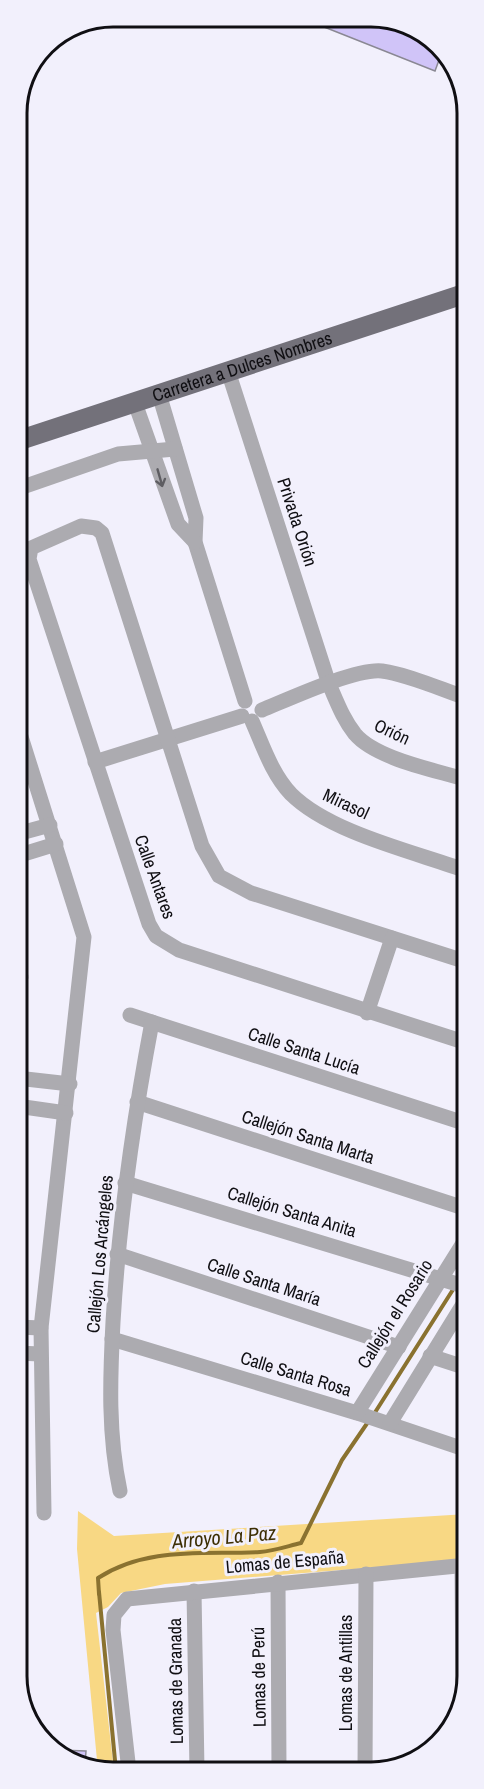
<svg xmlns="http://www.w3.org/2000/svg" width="484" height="1789" font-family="'Archivo Narrow',sans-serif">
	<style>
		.green { fill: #f8d884 }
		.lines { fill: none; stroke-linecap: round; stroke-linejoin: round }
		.stream { stroke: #8a7230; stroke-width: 4 }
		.building { fill: #d0c4f8; stroke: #8a8893; stroke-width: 1.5 }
		.minor { stroke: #acabb0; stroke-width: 15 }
		.major { stroke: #73717a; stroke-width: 20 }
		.oneway { stroke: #5e5d62 }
		.labels { text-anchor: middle; stroke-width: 6; stroke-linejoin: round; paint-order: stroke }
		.street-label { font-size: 18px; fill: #100f13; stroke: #f2f0fc }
		.water-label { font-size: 20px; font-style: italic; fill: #3c2e03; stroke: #f2f0fc }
		.rim { fill: none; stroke: #100f13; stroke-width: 3 }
	</style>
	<rect width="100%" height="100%" fill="#f2f0fc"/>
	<polygon class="green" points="78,1511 114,1536 467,1514 467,1560 165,1584 121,1593 108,1607 96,1613 114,1771 98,1771 77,1549"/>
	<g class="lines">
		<g class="stream">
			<polyline points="459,1279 467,1267"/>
			<polyline points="374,1414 454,1288"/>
			<polyline points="99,1592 116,1771"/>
			<path d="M99,1594L98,1578C147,1546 204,1555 260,1552C274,1551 288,1546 301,1543L342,1460L368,1422"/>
		</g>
	</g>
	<g class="building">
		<polygon points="304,19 396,20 443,49 435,71"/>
		<polygon points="58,1750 86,1751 85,1766"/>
	</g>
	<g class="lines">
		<g class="minor">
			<path d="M228,371L329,684C337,702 343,719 355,734C376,759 436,770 467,780"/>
			<polyline points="159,394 196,518 195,542 245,701"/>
			<polyline points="135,403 178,524 195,542"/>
			<polyline points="17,489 118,454 175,449"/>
			<path d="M262,710C289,699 356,668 382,671C410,675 440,689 467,698"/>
			<path d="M252,721C263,746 272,774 291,794C330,833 415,852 467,871"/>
			<polyline points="17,724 84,937 41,1328 44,1513"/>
			<polyline points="95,762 242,716"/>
			<polyline points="17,834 50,825"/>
			<polyline points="17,856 56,844"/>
			<polyline points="17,961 21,977"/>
			<polyline points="467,962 251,893 219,876 202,846 102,533 96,528 81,526 31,548 29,559 149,924 156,936 179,950 467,1043"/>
			<polyline points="367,1013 392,938"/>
			<polyline points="130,1015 467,1124"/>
			<polyline points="17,1021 20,991"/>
			<polyline points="17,1078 70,1084"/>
			<polyline points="137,1102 467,1209"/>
			<polyline points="17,1106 66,1113"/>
			<polyline points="125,1183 467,1287"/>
			<polyline points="117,1254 399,1347"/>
			<polyline points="17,1327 41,1328"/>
			<polyline points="112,1339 357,1413 467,1450"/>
			<polyline points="17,1353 40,1354"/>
			<polyline points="430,1356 467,1368"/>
			<polyline points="357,1413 467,1237"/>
			<polyline points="390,1423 467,1298"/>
			<path d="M120,1491C108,1435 110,1379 113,1322C119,1221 133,1122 152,1022"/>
			<polyline points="462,1565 463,1693"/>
			<polyline points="278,1582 279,1771"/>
			<polyline points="194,1591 197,1771"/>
			<polyline points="129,1771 113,1630 114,1615 127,1599 467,1565"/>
			<polyline points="365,1772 366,1574"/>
		</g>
		<path class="major" id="s1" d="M17,441L467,293"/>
	</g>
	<defs><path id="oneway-shaft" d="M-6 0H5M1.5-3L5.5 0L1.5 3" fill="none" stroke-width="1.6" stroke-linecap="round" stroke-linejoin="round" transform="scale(1.5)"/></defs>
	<use class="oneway" href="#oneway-shaft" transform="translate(160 478) rotate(74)"/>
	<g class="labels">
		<g class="street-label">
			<text dy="6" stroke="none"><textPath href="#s1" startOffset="237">Carretera a Dulces Nombres</textPath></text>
			<text transform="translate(297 522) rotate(72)" y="6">Privada Orión</text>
			<text transform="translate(392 732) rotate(25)" y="6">Orión</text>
			<text transform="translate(346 804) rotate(25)" y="6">Mirasol</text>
			<text transform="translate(155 877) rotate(70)" y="6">Calle Antares</text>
			<text transform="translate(304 1051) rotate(18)" y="6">Calle Santa Lucía</text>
			<text transform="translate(308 1137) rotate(18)" y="6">Callejón Santa Marta</text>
			<text transform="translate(292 1212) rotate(17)" y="6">Callejón Santa Anita</text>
			<text transform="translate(100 1254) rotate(-85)" y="6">Callejón Los Arcángeles</text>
			<text transform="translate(264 1282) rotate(18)" y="6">Calle Santa María</text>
			<text transform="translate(395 1314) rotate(-58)" y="6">Callejón el Rosario</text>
			<text transform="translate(296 1374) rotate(17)" y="6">Calle Santa Rosa</text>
			<text transform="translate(285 1562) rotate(-5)" y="6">Lomas de España</text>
			<text transform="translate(346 1673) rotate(-90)" y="6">Lomas de Antillas</text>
			<text transform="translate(259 1677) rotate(-91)" y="6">Lomas de Perú</text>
			<text transform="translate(176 1681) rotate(-91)" y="6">Lomas de Granada</text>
		</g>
		<g class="water-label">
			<text transform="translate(224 1537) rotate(-5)" y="7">Arroyo La Paz</text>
		</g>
	</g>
	<path d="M0 0H484V1789H0ZM113 27H371A86 86 0 0 1 457 113V1676A86 86 0 0 1 371 1762H113A86 86 0 0 1 27 1676V113A86 86 0 0 1 113 27Z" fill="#f2f0fc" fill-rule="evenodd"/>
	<path class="rim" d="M113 27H371A86 86 0 0 1 457 113V1676A86 86 0 0 1 371 1762H113A86 86 0 0 1 27 1676V113A86 86 0 0 1 113 27Z"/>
</svg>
